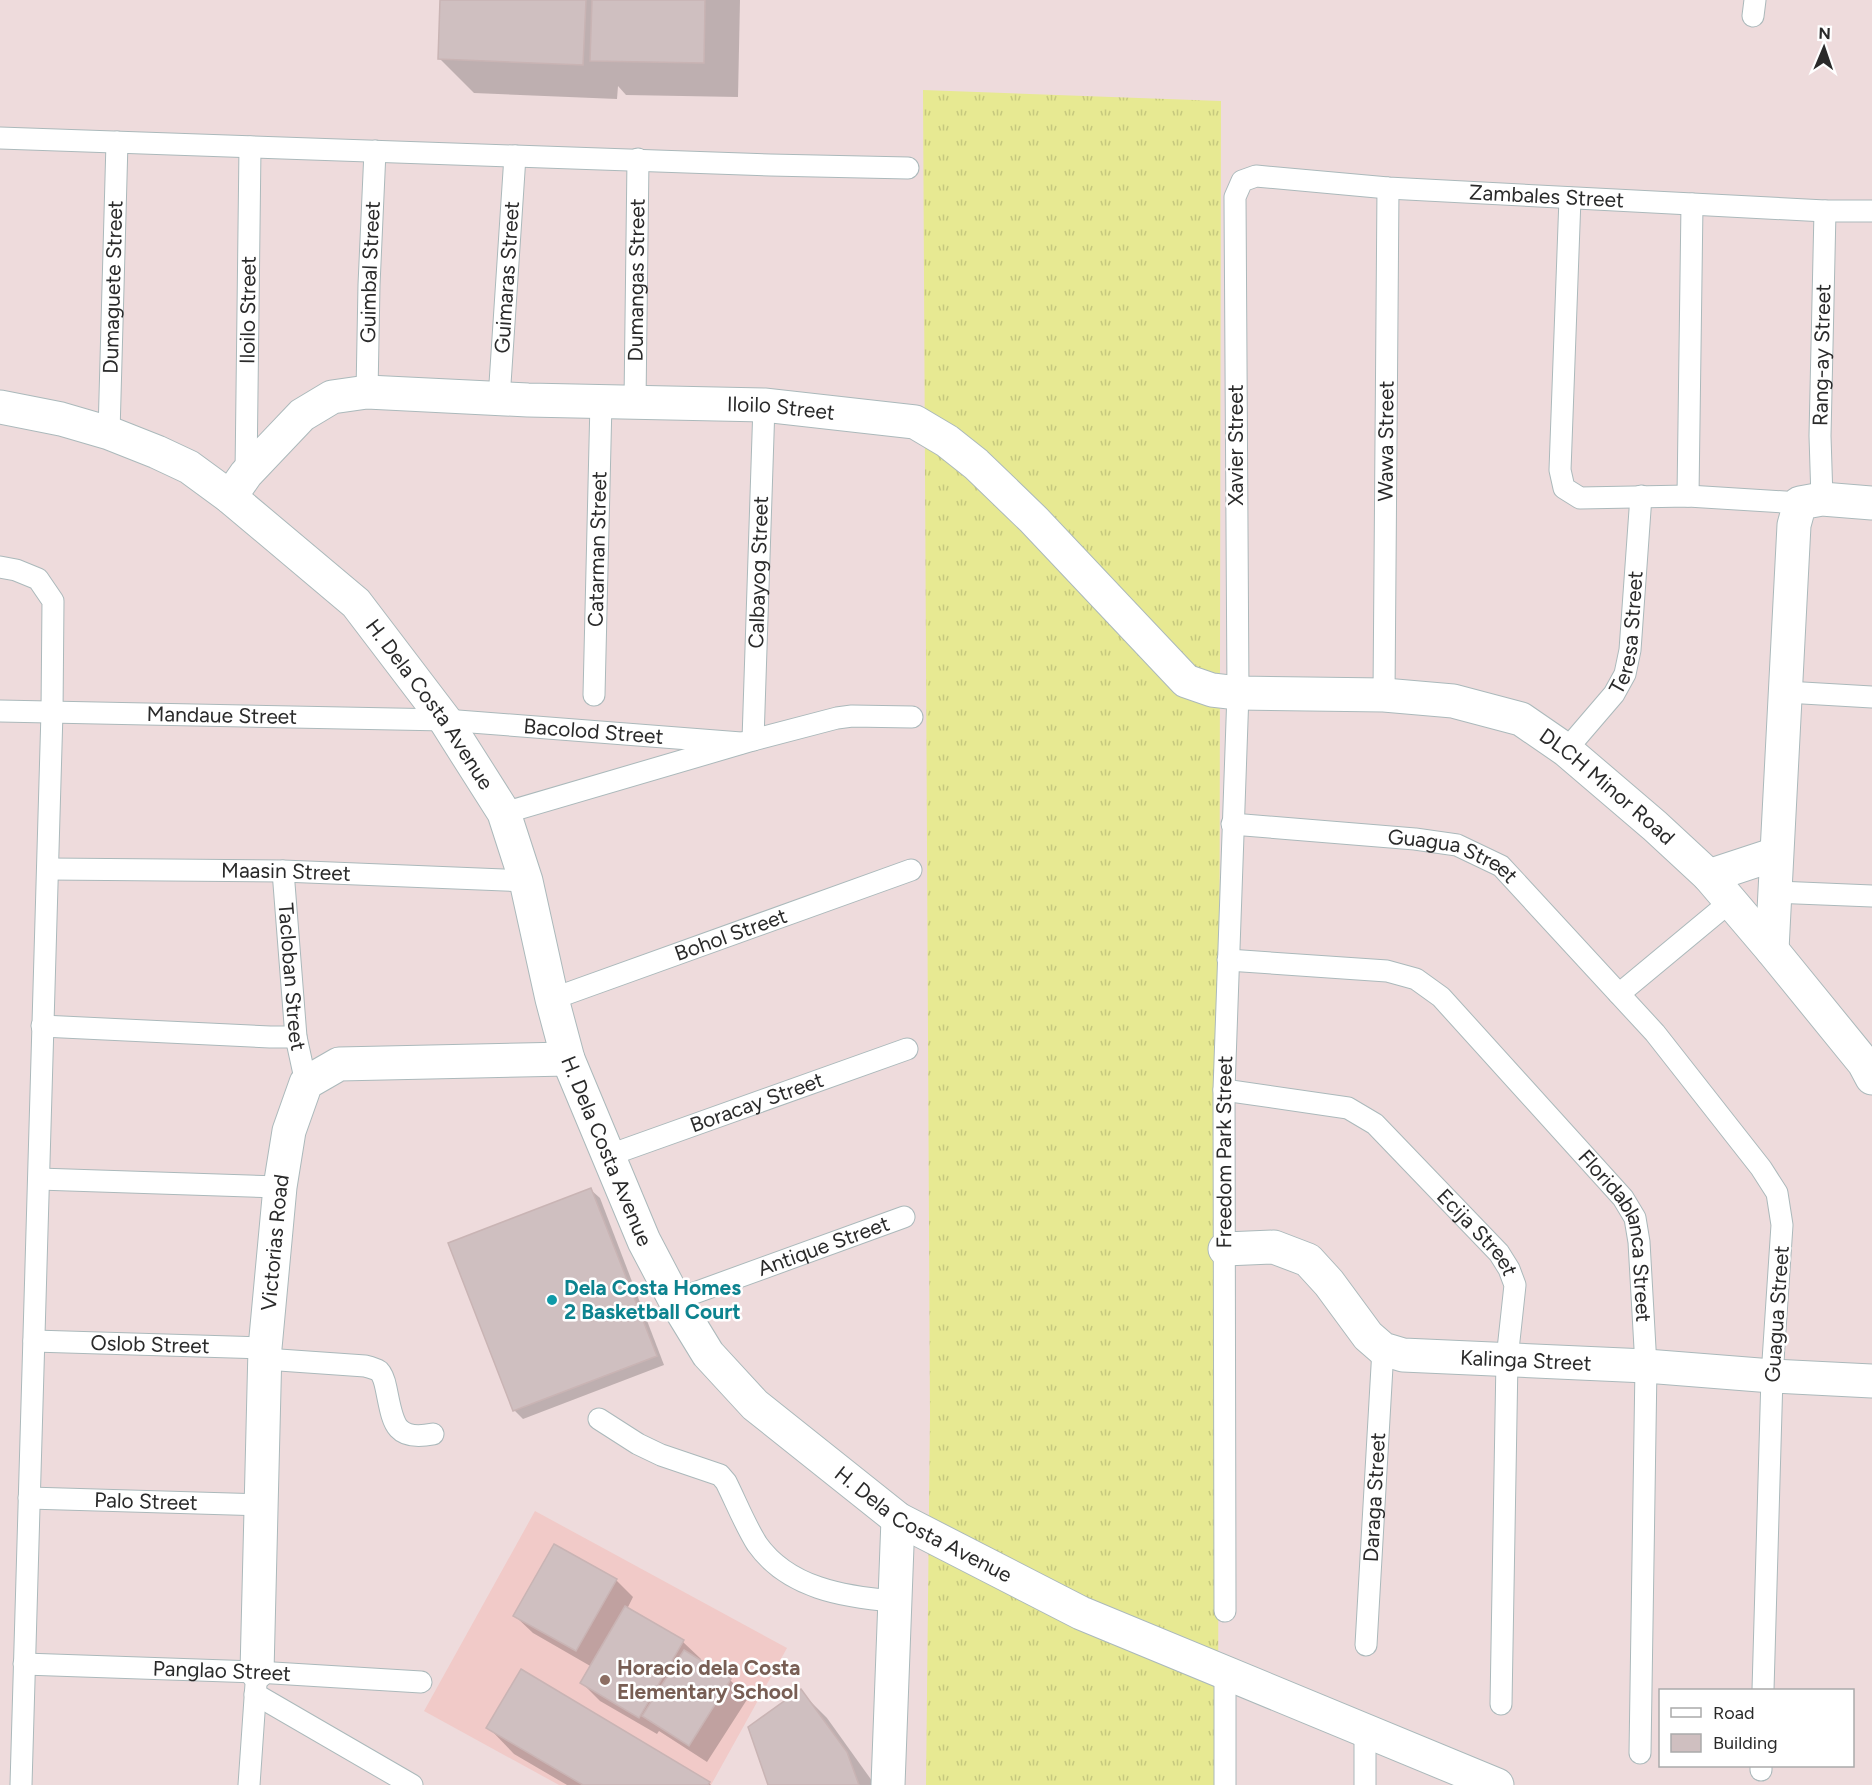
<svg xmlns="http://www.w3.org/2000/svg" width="1872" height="1785" font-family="Figtree,sans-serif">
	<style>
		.education { fill: #f1cac8 }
		.grass { fill: url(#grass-tufts) }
		.shadow { fill: #0003 }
		.building { fill: #cfbfc0; stroke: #c9b4b4; stroke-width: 1.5 }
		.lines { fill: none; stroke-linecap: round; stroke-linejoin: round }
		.service-casing { stroke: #abb9bb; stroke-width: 23 }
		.minor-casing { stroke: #abb9bb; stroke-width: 35 }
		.service { stroke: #fff; stroke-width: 21 }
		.minor { stroke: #fff; stroke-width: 33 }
		.culture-dot { fill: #0f9aa8; stroke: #fff; stroke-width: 2 }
		.education-dot { fill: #8d6e63; stroke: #fff; stroke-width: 2 }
		.labels { text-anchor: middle; stroke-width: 5; stroke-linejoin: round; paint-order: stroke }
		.street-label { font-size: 21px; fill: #2a2a2a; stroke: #fff }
		.culture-label { font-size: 21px; font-weight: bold; fill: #0d838f; stroke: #fff; text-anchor: start }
		.education-label { font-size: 21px; font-weight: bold; fill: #785e54; stroke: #fff; text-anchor: start }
	</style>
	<defs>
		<pattern id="grass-tufts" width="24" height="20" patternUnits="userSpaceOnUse" patternTransform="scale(1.5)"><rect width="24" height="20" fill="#e7e992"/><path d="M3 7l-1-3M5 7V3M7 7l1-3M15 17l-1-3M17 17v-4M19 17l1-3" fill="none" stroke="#c6c87e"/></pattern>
	</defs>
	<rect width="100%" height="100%" fill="#eedbdc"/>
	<polygon class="education" points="535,1511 787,1648 711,1785 559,1785 424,1711"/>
	<polygon class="grass" points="923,90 1221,101 1218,1785 926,1785 930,1416"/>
	<g class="shadow">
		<polygon points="441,0 740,0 738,97 626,95 618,86 617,99 474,93 439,58"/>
		<polygon points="591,1190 600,1198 664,1365 523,1419 514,1410"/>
		<polygon points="616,1580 633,1597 627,1609 683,1642 701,1659 700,1661 731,1681 748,1698 707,1762 659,1731 657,1734 600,1701 582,1683 592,1667 533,1633 515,1616"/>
		<polygon points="521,1671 709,1783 711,1785 567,1785 514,1754 488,1727"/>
		<polygon points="800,1691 827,1718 875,1785 769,1785"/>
	</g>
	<g class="building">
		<polygon points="440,0 586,0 583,65 438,59"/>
		<polygon points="592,0 705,0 704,63 590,61"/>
		<polygon points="591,1188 657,1356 513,1411 448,1243"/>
		<polygon points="554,1544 617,1579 576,1651 513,1616"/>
		<polygon points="625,1606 684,1640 639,1718 580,1683"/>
		<polygon points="684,1650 731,1679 689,1746 642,1716"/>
		<polygon points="521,1669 710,1782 708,1785 583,1785 486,1728"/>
		<polygon points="801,1689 847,1752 859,1785 768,1785 748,1727"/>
	</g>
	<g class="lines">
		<g class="service-casing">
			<g id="service">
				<polyline points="1753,16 1755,0"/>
				<polyline points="0,138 770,165 908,168"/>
				<polyline points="1570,198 1560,470 1564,488 1580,498 1688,496 1800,503"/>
				<path id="s1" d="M367,392L369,285L375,151"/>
				<path id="s2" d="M499,399L515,156"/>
				<path id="s3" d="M635,402L638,159"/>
				<path id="s4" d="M109,433L117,142"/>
				<path id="s5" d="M246,474L250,147"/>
				<polyline points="1688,496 1692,204"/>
				<path id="s6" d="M1822,499L1820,436L1825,211"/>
				<polyline points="0,567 16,570 38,579 53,601 52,712 21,1785"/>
				<polyline points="1786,692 1872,697"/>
				<path id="s7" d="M594,695L601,402"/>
				<path id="s8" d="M1384,695L1388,188"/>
				<path id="s9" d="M0,711L445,720L741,743"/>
				<path id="s10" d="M753,740L764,405"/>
				<path id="s11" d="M1566,750L1614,694L1625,674L1630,650L1641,496"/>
				<polyline points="504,813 753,740 837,718 852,716 912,717"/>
				<path id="s12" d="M1232,824L1415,839L1457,845L1501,866L1655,1033L1761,1168L1777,1193L1782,1225L1772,1376L1763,1690"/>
				<path id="s13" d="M48,869L283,871L526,881"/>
				<path id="s14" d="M283,871L296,1037L306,1083"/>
				<polyline points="1775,892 1872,896"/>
				<path id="s15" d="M1228,960L1387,971L1416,979L1441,997L1623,1198L1635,1218L1639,1242L1646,1366L1640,1753"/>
				<polyline points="1619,994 1731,901"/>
				<path id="s16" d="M552,999L911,870"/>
				<polyline points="42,1026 270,1037 296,1037"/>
				<path id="s17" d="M1224,1090L1348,1108L1375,1124L1499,1253L1509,1269L1515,1285L1507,1359L1501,1704"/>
				<path id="s18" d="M607,1156L907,1049"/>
				<polyline points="39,1179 280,1187"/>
				<path id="s19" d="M675,1300L904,1217"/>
				<path id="s20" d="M34,1341L265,1348"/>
				<path d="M265,1359L365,1366C369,1367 376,1369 379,1371C383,1375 385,1383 386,1388C393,1421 393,1442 433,1434"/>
				<path d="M599,1419L638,1444L661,1455L720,1475L726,1482C736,1502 745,1525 757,1544C788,1588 844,1597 894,1601"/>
				<path id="s21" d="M29,1498L261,1505"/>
				<path id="s22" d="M1225,1611L1224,1090L1238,693L1235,197L1242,181L1256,176L1388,188L1825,211H1872"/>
				<path id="s23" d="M1366,1645L1383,1349"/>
				<path id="s24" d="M24,1664L257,1672L421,1682"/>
				<polyline points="255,1694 412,1785"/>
				<polyline points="1761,1770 1761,1766"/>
				<polyline points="249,1785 256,1684"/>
				<polyline points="1225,1785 1225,1673"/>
				<polyline points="1365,1785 1365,1731"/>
			</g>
		</g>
		<g class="minor-casing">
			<g id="minor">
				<path id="s25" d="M0,407L61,419L109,433L157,452L189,467L230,497L356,603L445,720L504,813L526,881L552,999L568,1059L644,1241L675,1300L708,1354L755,1405L898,1519L1081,1613L1497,1785"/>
				<path id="s26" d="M230,497L246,474L302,415L332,397L367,392L528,400L764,405L915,422L947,441L976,464L1033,519L1186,681L1212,690L1238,693L1384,695L1453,701L1521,719L1566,750L1655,826L1709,876L1772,950L1864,1063L1872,1078"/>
				<polyline points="1709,876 1776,854"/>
				<path d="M1772,950C1779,808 1788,666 1794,525L1800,503L1822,499L1872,503"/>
				<path id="s27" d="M1225,1249L1274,1247L1308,1260L1329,1283L1368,1336L1383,1349L1403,1355L1646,1366L1772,1376L1872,1381"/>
				<path id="s28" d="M257,1672L265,1348L280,1187L289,1131L306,1083L339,1064L568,1059"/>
				<polyline points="888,1785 898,1519"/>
			</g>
		</g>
		<use href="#service" class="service"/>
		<use href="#minor" class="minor"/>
	</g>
	<circle class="culture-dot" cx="552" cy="1300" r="6"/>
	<circle class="education-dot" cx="605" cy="1680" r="6"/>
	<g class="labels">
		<g class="street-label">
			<text dy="7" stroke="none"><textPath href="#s22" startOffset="1738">Zambales Street</textPath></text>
			<text dy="7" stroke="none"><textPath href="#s1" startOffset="120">Guimbal Street</textPath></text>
			<text dy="7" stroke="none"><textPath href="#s2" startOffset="122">Guimaras Street</textPath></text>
			<text dy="7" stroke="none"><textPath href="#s3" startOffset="122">Dumangas Street</textPath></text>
			<text dy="7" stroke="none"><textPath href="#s4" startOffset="146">Dumaguete Street</textPath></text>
			<text dy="7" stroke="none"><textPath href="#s5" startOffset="164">Iloilo Street</textPath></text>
			<text dy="7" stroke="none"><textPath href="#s6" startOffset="144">Rang-ay Street</textPath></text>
			<text dy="7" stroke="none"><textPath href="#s26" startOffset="594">Iloilo Street</textPath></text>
			<text dy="7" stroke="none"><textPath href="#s8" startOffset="254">Wawa Street</textPath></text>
			<text transform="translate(1236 445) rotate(-90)" y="7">Xavier Street</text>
			<text dy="7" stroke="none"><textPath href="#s7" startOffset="146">Catarman Street</textPath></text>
			<text dy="7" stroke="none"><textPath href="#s10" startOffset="168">Calbayog Street</textPath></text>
			<text dy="7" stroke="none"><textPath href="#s11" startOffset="138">Teresa Street</textPath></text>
			<text dy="7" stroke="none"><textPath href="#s25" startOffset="540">H. Dela Costa Avenue</textPath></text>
			<text dy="7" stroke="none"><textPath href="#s9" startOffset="222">Mandaue Street</textPath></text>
			<text dy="7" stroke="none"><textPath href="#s9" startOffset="594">Bacolod Street</textPath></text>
			<text dy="7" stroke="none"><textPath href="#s26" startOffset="1554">DLCH Minor Road</textPath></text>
			<text dy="7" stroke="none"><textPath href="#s12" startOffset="225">Guagua Street</textPath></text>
			<text dy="7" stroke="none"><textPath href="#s13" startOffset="238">Maasin Street</textPath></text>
			<text dy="7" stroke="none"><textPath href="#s16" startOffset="190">Bohol Street</textPath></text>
			<text dy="7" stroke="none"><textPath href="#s14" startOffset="106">Tacloban Street</textPath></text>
			<text dy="7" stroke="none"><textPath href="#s18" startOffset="159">Boracay Street</textPath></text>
			<text dy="7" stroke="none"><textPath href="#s25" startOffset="1026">H. Dela Costa Avenue</textPath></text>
			<text dy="7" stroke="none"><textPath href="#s22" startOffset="459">Freedom Park Street</textPath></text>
			<text dy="7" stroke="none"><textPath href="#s17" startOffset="306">Ecija Street</textPath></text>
			<text dy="7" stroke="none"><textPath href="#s15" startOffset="525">Floridablanca Street</textPath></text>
			<text dy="7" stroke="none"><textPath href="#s28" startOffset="430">Victorias Road</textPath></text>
			<text dy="7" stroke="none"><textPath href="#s19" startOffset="158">Antique Street</textPath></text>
			<text transform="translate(1777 1314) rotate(-86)" y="7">Guagua Street</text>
			<text dy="7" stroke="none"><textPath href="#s20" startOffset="116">Oslob Street</textPath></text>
			<text dy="7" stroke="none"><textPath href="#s27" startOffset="346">Kalinga Street</textPath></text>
			<text dy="7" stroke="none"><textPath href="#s23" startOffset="148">Daraga Street</textPath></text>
			<text dy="7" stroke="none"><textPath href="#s21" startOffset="117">Palo Street</textPath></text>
			<text dy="7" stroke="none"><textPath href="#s25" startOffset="1530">H. Dela Costa Avenue</textPath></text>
			<text dy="7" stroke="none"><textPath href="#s24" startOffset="198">Panglao Street</textPath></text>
		</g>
		<g class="culture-label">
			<text x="564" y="1295">Dela Costa Homes<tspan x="564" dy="24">2 Basketball Court</tspan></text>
		</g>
		<g class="education-label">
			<text x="617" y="1675">Horacio dela Costa<tspan x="617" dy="24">Elementary School</tspan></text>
		</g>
	</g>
	<rect x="1659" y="1689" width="195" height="78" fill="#ffffff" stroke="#aaaaaa" stroke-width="1.5"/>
	<rect x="1671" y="1708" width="30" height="9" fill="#ffffff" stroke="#aaaaaa" stroke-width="1.5"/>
	<text x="1713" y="1719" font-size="18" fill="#2a2a2a">Road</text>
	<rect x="1671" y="1734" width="30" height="18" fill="#cfbfc0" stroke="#aaaaaa" stroke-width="1.5"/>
	<text x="1713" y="1749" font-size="18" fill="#2a2a2a">Building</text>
	<g transform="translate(1824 48) rotate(2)" stroke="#ffffff" stroke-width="4.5" paint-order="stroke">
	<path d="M0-4.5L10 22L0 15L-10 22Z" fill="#2a2a2a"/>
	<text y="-9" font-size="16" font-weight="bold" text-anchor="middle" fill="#2a2a2a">N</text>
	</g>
</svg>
